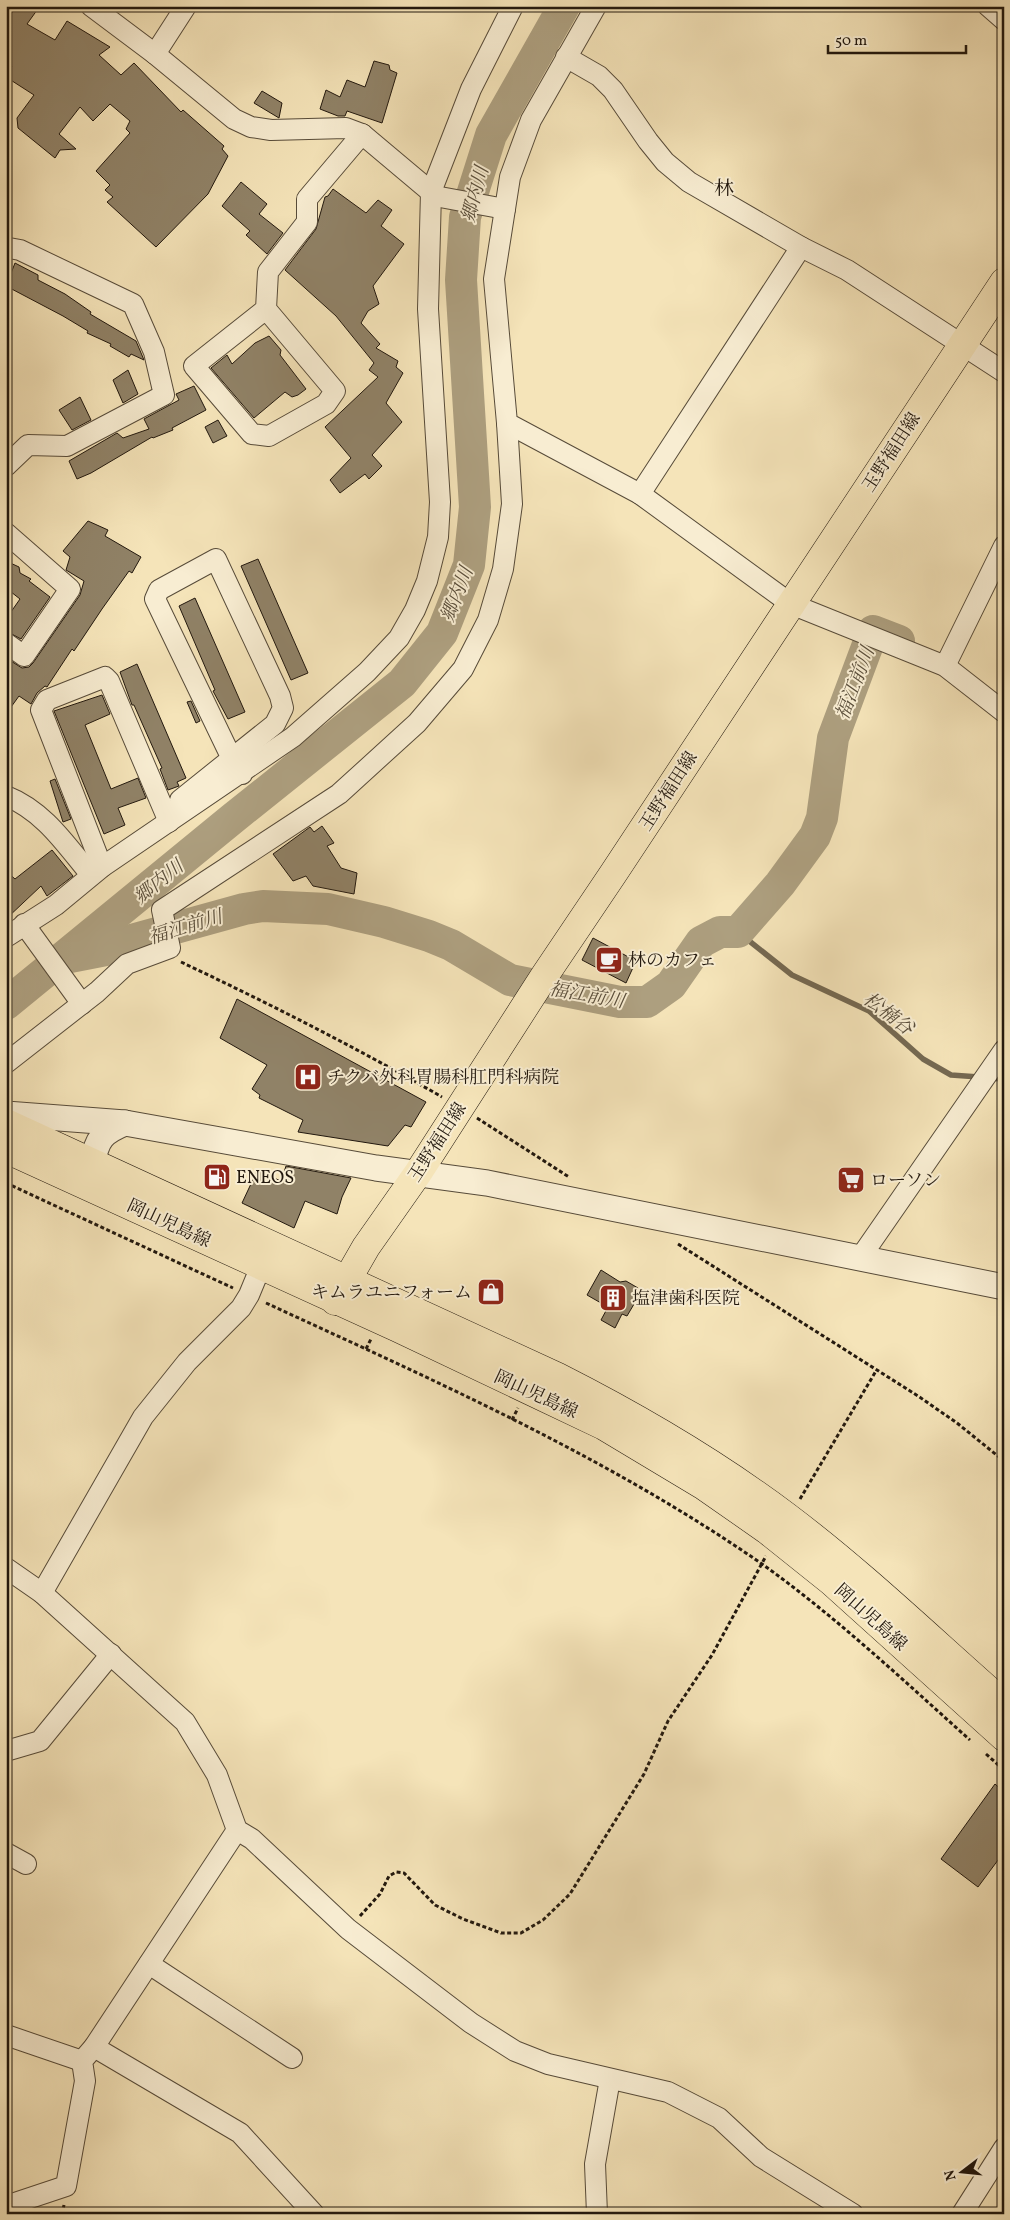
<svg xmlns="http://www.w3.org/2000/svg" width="1010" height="2220" font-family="Vollkorn,'Noto Serif JP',serif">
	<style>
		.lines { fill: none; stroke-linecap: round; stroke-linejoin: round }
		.stream { stroke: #756952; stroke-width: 5.5 }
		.river { stroke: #ad9f7f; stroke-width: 32 }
		.building { fill: #908267; stroke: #22180e }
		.minor-casing { stroke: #574b39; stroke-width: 22 }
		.tertiary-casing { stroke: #574b39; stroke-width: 27 }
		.primary-casing { stroke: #22180e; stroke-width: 29 }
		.path { stroke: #22180e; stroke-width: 3; stroke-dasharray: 4 2.5; stroke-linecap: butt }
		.minor { stroke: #f8edd2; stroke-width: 20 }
		.tertiary { stroke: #f8edd2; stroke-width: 25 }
		.primary { stroke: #f5e4b9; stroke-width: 28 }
		.labels { text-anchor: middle; stroke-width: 4; stroke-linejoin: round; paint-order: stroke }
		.street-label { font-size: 18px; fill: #22180e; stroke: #f8edd2 }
		.poi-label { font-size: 18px; fill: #22180e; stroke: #f8edd2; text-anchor: start }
		.water-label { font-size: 19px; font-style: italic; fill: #5a4e3b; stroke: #f8edd2 }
		.quarter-label { font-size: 20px; fill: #22180e; stroke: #f8edd2 }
	</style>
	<rect width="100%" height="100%" fill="#f5e4b9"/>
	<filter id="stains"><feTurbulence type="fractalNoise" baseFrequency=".004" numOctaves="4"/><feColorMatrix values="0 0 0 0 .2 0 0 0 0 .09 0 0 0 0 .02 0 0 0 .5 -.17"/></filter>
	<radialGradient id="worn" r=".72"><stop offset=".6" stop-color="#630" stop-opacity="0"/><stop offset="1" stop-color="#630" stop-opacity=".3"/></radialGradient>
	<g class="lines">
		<g class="stream">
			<polyline points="738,932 792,975 869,1011 923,1059 951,1075 979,1077"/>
			<polyline points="988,1078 1004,1079"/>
		</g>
		<g class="river">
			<polyline points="65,958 106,950 121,943 244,909 263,906 328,909 384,922 429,936 451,945 510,980 620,1002 647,1002 671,985 701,942 720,932 738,932 780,884 815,836 822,818 833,738 873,631 899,641"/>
			<polyline points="6,1004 232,819 402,683 442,633 469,565 475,507 461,280 465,217 491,135 564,6"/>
		</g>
	</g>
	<g class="building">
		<polygon points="6,6 40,6 27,24 55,40 67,21 110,47 99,55 121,75 134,63 181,112 183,110 224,146 222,149 228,156 208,194 156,247 107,202 113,197 105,190 110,185 96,171 130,133 126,129 130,121 110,104 93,121 80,107 59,134 76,149 60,150 55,158 18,128 17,118 34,95 6,77 12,66 6,62"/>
		<polygon points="374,61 389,65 390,70 397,73 382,123 347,111 345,116 338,116 320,109 326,90 340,97 347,80 365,87"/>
		<polygon points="262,91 282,103 279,118 254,103"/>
		<polygon points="241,182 267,204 259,214 283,233 267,254 246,235 250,231 222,206"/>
		<polygon points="333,189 366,213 378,200 392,210 381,226 404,244 373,286 379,304 368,311 361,323 380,344 376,348 398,361 396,367 403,373 386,403 402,422 372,455 382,466 369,479 365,474 340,493 330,480 351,458 325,427 378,377 369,370 374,363 336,316 285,270 316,229 325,197 328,196"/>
		<polygon points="15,263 38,275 38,280 65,294 91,312 90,314 136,341 144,360 131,354 129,357 110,346 111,344 87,333 88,331 63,316 6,286"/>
		<polygon points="269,336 281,350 280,355 306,389 298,395 292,397 285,392 254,418 211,368 227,355 232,364 255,343"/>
		<polygon points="128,370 138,394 123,403 113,380"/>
		<polygon points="194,386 206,410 172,428 173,430 153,438 152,437 91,473 77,479 69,461 117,433 123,438 149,429 144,419 179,400 176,394"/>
		<polygon points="80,397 91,420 72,430 59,410"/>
		<polygon points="218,420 227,436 213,443 205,427"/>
		<polygon points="88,521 108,530 105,536 141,557 132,573 129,571 102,609 74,651 72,649 47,687 45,686 37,693 31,704 19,696 6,714 6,658 22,668 29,667 33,663 80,595 84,581 66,570 70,557 63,551"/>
		<polygon points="258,559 308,673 291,680 241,566"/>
		<polygon points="6,561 19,567 20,573 31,579 29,581 50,597 21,639 6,631 6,619 20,599 6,588"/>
		<polygon points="195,598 245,712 228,719 213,691 215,690 179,606"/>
		<polygon points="137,664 186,778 177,782 179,786 168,790 160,769 162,768 134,705 132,705 120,672"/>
		<polygon points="102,695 110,714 85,725 111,789 138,778 146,798 118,808 125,825 104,834 54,711"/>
		<polygon points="191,701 200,721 196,723 187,702"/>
		<polygon points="55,779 71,819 63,822 50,781"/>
		<polygon points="322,826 334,843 327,846 341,868 357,873 354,894 313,886 306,876 293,881 273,854 310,827 314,832"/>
		<polygon points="52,850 73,876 47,896 41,886 6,919 6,871 15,879"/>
		<polygon points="593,938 636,961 626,983 582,960"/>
		<polygon points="237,999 426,1102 411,1127 405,1125 388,1146 298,1132 303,1120 259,1098 260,1095 252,1089 267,1065 220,1038"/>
		<polygon points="286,1166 351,1178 342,1197 337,1214 305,1201 294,1228 242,1203 257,1171 281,1181"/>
		<polygon points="601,1270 620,1282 626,1281 638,1288 633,1297 637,1299 627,1316 622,1314 615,1328 601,1320 608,1307 587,1295"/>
		<polygon points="995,1784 1004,1792 1004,1852 978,1887 941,1859"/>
	</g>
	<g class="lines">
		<g class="minor-casing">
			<g id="minor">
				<polyline points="91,6 155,54 234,119 251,127 271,130 346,128 362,134 431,192 440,197 505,209"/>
				<polyline points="596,6 531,120 510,177 494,279 507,423 640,494 791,604 945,666 1004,712"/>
				<polyline points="988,6 1004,20"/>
				<polyline points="155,54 186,6"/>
				<polyline points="566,57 599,76 613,90 648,141 665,162 689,182 801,247 847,270 1004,372"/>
				<polyline points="6,250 9,248 20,250 133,304 154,352 164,395 67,446 28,445 6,466"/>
				<polyline points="266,309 194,366 252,434 269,436 326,404 335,391 266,309 268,272 307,222 307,199 362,134"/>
				<polyline points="640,494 801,247"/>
				<polyline points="6,533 70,589 24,656 6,643"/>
				<polyline points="945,666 1004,546"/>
				<path d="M6,796C44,811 66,845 91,875"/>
				<polyline points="180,800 275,724 283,708 280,696 216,559 159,590 155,599 232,759 242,774"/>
				<polyline points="102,867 41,710 47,700 105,677 109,681 169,822"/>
				<polyline points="24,924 82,1004"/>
				<polyline points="6,937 56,905 102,867 293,737 367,672 399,638 415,610 427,581 438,537 440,502 428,309 431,192 471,89 513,6"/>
				<polyline points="6,1063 97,992 127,964 170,948 162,910 339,794 417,723 463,669 488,620 503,569 512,504 507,423"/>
				<polyline points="860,1258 1004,1050"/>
				<polyline points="6,1568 42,1593 185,1722 217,1775 237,1830 252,1839 348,1929 471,2023 515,2051 548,2064 668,2092 719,2118 761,2157 853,2214"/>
				<polyline points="42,1593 143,1417 187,1362 241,1308 249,1295 261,1266"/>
				<polyline points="6,1751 40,1741 111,1654"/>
				<polyline points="6,1853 26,1864"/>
				<polyline points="149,1964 292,2058"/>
				<polyline points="6,2035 82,2061"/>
				<polyline points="94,2047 240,2133 314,2214"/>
				<polyline points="6,2209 12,2204 66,2186 85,2081 82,2061 94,2047 237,1830"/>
				<polyline points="597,2214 595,2164 610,2079"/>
				<polyline points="962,2214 1004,2148"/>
			</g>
		</g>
		<g class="tertiary-casing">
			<g id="tertiary">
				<polyline points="6,1114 125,1123 376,1168 487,1183 1004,1287"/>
				<path d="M93,1163C96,1139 103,1132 125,1123"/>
			</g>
		</g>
		<g class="primary-casing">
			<g id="primary">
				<path d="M6,1123L558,1377C639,1418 714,1462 786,1516C863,1574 932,1641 1004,1704"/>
				<polyline points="6,1149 398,1328 604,1426 704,1486 767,1530 832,1582 1004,1737"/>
				<polyline points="335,1301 366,1247 418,1173 545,975 613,874 1004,282"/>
			</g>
		</g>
		<g class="path">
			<path d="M181,962C270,1004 357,1048 442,1097"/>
			<polyline points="477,1118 569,1177"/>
			<polyline points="6,1183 233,1288"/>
			<polyline points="678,1244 918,1396 957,1423 1004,1461"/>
			<path d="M266,1303C435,1381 608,1457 762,1564C835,1616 903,1680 970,1740"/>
			<polyline points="366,1349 371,1339"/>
			<polyline points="512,1420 518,1408"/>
			<polyline points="800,1499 876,1371"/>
			<polyline points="986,1754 1004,1770"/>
			<polyline points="360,1916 380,1894 389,1876 396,1872 404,1873 435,1905 463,1919 501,1933 521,1933 543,1920 570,1894 644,1774 668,1721 712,1655 766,1556"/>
			<polyline points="62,2214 64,2205"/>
		</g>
		<use href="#minor" class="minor"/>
		<use href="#tertiary" class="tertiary"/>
		<use href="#primary" class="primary"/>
	</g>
	<defs>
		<g id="cafe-square" transform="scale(1.4375)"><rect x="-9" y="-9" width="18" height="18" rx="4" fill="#8f2418" stroke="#f8edd2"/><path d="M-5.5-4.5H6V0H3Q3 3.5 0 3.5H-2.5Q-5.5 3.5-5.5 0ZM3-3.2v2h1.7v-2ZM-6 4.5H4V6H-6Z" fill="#fff"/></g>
		<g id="hospital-square" transform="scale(1.4375)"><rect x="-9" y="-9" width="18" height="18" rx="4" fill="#8f2418" stroke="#f8edd2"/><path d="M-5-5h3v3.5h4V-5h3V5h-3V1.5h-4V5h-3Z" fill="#fff"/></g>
		<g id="fuel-square" transform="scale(1.4375)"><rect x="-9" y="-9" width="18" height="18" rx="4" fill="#8f2418" stroke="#f8edd2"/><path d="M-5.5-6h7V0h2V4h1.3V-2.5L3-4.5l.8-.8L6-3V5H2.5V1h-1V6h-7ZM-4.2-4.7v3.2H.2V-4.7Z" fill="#fff"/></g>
		<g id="supermarket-square" transform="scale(1.4375)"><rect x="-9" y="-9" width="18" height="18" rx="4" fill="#8f2418" stroke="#f8edd2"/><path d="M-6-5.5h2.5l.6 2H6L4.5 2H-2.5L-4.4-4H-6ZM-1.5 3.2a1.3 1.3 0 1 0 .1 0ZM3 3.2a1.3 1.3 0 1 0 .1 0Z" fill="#fff"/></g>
		<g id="shop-square" transform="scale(1.4375)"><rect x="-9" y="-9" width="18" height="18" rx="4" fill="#8f2418" stroke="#f8edd2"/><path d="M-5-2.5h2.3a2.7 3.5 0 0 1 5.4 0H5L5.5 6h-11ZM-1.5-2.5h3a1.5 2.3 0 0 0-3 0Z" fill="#fff"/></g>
		<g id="building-square" transform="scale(1.4375)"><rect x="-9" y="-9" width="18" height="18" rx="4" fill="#8f2418" stroke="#f8edd2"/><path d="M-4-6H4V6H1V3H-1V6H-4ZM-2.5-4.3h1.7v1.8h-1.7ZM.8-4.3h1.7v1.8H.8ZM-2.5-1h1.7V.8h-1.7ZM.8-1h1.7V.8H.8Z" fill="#fff"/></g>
	</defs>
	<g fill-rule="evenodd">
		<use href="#cafe-square" x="609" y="960"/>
		<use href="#hospital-square" x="308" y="1077"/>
		<use href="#fuel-square" x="217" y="1177"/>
		<use href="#supermarket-square" x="851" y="1180"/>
		<use href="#shop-square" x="491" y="1292"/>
		<use href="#building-square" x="613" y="1298"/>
	</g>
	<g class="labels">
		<g class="street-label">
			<text transform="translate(891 452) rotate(-57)" y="6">玉野福田線</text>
			<text transform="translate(668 791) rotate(-57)" y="6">玉野福田線</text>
			<text transform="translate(437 1142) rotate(-57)" y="6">玉野福田線</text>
			<text transform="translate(169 1223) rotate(25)" y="6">岡山児島線</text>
			<text transform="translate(536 1394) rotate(25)" y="6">岡山児島線</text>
			<text transform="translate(871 1617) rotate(42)" y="6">岡山児島線</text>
		</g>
		<g class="poi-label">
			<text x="628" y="966">林のカフェ</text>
			<text x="327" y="1083">チクバ外科胃腸科肛門科病院</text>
			<text x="236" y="1183">ENEOS</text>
			<text x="870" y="1186">ローソン</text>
			<text x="472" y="1298" text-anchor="end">キムラユニフォーム</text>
			<text x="632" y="1304">塩津歯科医院</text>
		</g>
		<g class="water-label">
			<text transform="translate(474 194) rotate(-75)" y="7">郷内川</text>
			<text transform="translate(456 594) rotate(-69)" y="7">郷内川</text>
			<text transform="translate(854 683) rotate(-69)" y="7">福江前川</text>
			<text transform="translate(158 881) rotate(-39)" y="7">郷内川</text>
			<text transform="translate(185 926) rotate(-17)" y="7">福江前川</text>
			<text transform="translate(587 994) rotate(10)" y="7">福江前川</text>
			<text transform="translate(889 1013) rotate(37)" y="7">松楠谷</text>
		</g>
		<g class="quarter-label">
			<text x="724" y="195">林</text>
		</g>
	</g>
	<rect width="1010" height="2220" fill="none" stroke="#f5e4b9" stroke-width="25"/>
	<rect x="8" y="8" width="995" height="2205" fill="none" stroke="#22180e" stroke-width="2.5"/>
	<rect x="12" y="12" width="985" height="2195" fill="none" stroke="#22180e"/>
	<g transform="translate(962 2172) rotate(254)" stroke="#f8edd2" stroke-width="4" paint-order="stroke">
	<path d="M0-4L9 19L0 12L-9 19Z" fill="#22180e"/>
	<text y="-8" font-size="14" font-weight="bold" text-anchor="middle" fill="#22180e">N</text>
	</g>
	<path d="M828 45v8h138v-8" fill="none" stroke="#22180e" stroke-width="2.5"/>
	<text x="835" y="45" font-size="15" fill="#22180e" stroke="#f8edd2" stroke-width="4" paint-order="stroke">50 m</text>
	<rect width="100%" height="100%" filter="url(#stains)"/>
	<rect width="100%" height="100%" fill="url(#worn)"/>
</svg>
